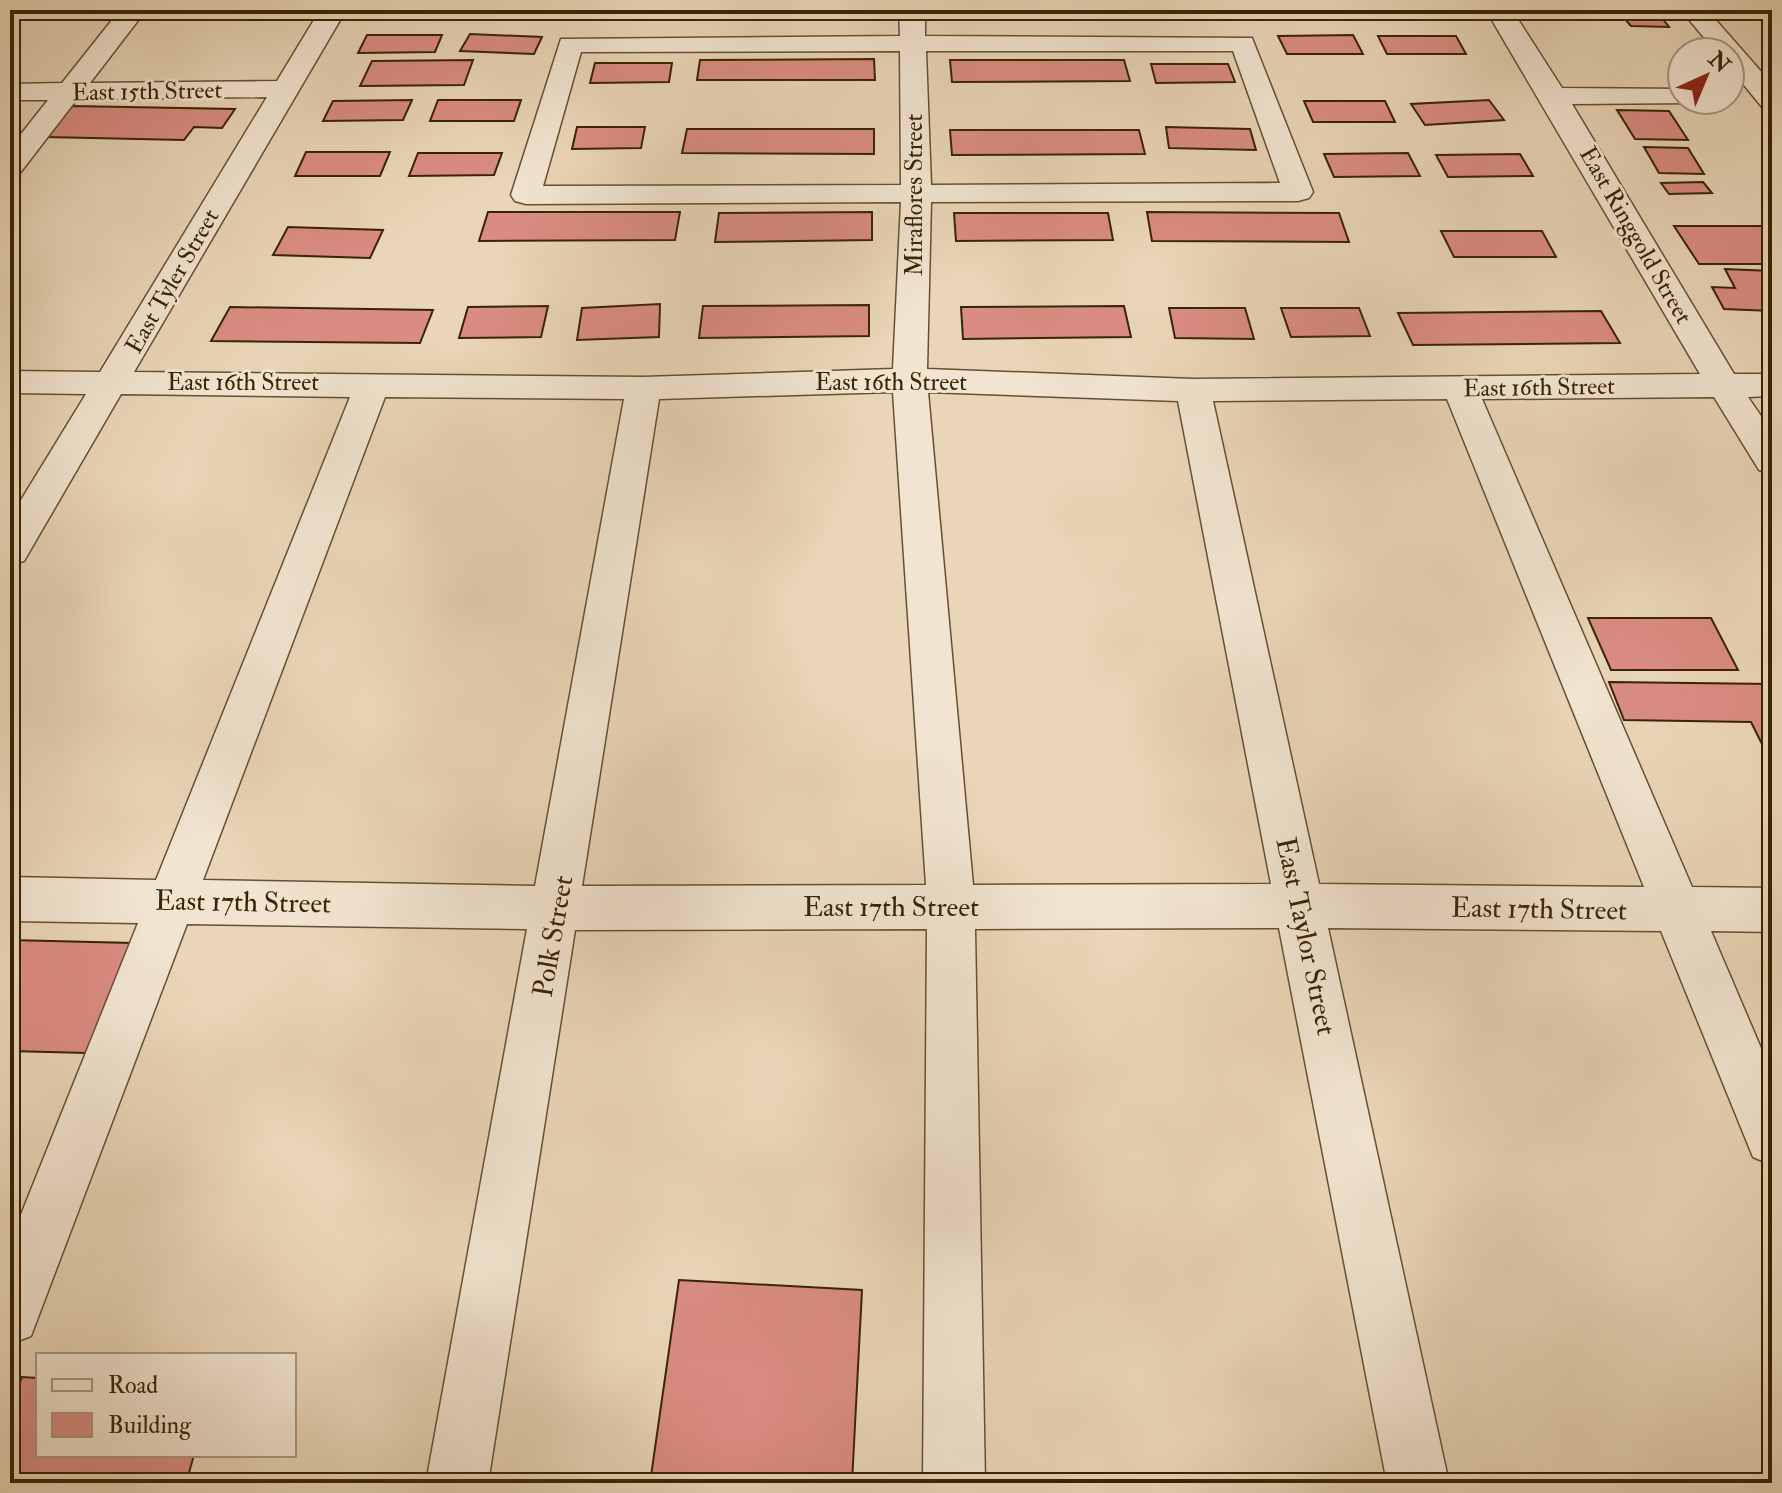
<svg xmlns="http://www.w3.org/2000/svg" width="1782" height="1493" font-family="'IM FELL Double Pica',serif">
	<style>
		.building { fill: #da8c82; stroke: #392404; stroke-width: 2 }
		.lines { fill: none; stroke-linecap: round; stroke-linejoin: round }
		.minor-casing { stroke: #655031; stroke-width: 3 }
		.minor { fill: #f1e4d0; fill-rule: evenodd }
		.labels { text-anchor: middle; stroke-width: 6; stroke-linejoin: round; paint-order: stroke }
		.far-street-label { font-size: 24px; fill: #392404; stroke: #f1e4d0 }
		.street-label { font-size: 28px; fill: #392404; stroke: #f1e4d0 }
	</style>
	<rect width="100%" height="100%" fill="#e9d5b7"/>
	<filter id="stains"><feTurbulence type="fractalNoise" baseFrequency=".0025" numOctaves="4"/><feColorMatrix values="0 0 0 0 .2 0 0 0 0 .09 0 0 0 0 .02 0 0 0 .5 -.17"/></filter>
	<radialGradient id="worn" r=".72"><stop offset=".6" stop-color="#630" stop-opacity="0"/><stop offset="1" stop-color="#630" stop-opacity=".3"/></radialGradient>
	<g class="building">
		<polygon points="610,10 666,10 665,14 609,14"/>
		<polygon points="697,10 864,10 864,14 697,15"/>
		<polygon points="957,10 1126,10 1127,15 958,16"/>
		<polygon points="1153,10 1211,10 1213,15 1155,14"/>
		<polygon points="1584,10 1677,10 1683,18 1662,18 1669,27 1631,26 1624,18 1589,18"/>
		<polygon points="470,34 542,37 534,54 460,51"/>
		<polygon points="367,35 442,35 435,52 358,53"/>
		<polygon points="1353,35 1363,54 1287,54 1278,36"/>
		<polygon points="1378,36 1456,36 1466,54 1387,54"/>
		<polygon points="874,59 875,80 697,80 700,60"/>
		<polygon points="473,60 464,85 360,86 372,61"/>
		<polygon points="950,60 1124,60 1130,81 952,82"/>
		<polygon points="595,63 672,63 669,82 590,83"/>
		<polygon points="1151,64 1228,64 1235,82 1156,83"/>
		<polygon points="412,100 403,120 323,121 333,101"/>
		<polygon points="438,100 521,100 514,121 430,121"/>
		<polygon points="1489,100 1504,120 1425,125 1411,104"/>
		<polygon points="1304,101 1385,101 1395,122 1313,122"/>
		<polygon points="72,106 235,109 222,128 194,127 184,140 46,137"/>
		<polygon points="1617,110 1669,111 1688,140 1635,139"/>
		<polygon points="577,127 645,127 641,148 572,149"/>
		<polygon points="1166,127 1250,129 1256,150 1169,148"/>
		<polygon points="687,129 874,129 874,154 682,153"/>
		<polygon points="950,130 1139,130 1145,154 952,155"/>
		<polygon points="1644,147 1688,148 1704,174 1659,173"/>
		<polygon points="306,152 390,152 380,176 295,176"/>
		<polygon points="418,153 502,153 494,175 409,176"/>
		<polygon points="1408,153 1420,176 1334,177 1324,154"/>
		<polygon points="1520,154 1533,176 1448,177 1436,155"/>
		<polygon points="1703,182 1712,193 1669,194 1661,183"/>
		<polygon points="488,212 680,212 675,240 479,241"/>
		<polygon points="872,212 872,240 715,242 719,213"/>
		<polygon points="1147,212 1339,213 1349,242 1152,241"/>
		<polygon points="954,213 1108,213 1113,240 956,241"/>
		<polygon points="1674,226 1772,226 1772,264 1699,264"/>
		<polygon points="288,227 383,230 370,258 273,255"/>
		<polygon points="1441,231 1542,231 1556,257 1454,257"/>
		<polygon points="1725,269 1772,271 1772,289 1764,289 1772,303 1772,311 1724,309 1712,287 1735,288"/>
		<polygon points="660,304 659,337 577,340 582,308"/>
		<polygon points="869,305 869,336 699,338 703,306"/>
		<polygon points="548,306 541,337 459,338 468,307"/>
		<polygon points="1124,306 1131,337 963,339 961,307"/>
		<polygon points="230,307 433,310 420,343 211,341"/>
		<polygon points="1169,308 1245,308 1254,339 1175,338"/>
		<polygon points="1281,308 1359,308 1370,336 1291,337"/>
		<polygon points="1601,311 1620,343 1413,345 1398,313"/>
		<polygon points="1588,618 1711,618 1738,670 1611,670"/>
		<polygon points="1609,682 1772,684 1772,764 1751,722 1624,720"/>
		<polygon points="10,940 133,943 87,1053 10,1051"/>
		<polygon points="679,1280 862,1290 852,1483 650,1483"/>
		<polygon points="22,1377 38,1378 38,1455 194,1455 186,1483 10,1483 10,1409"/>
	</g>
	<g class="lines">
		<g class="minor-casing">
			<g id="minor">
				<path d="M120,10H146L90,83L277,81L320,10H346L134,372L643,377L893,369L901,202L526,204L515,201L511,195L561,39L900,36L899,10H925V36L1252,38L1313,192L1309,198L1298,201L931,202L927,369L1193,379L1700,374L1486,10H1512L1562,88L1682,89V100H1694L1692,103L1572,104L1734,374H1772V396L1748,397L1772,432V474L1759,470L1714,397L1482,399L1692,887L1772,888V932L1711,931L1772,1074V1165L1753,1157L1661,931L1328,928L1449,1483H1387L1279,928L975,929L985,1483H923L927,929L575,930L488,1483H426L527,929L187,924L31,1336L10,1344V1242L138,923L10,921V877L156,880L350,397L121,394L24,561L10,565V518L86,394L10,393V371L100,372L267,97L77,99L20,173L10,176V148L48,100H10V84L62,83ZM900,51L901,185L543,186L581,52ZM926,51H1233L1280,183L931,185ZM893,392L926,885L582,886L659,399ZM928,392L1178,401L1271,884L973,885ZM385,397L624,399L535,886L203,880ZM1447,399L1644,887L1319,884L1213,401Z"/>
				<polygon points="1681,10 1707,10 1772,84 1772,109 1762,107 1730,68 1730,52 1716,52"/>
			</g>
		</g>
		<use href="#minor" class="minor"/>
	</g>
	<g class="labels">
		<g class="far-street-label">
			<text transform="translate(147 91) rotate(-1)" y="8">East 15th Street</text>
			<text transform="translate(914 195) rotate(-90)" y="8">Miraflores Street</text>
			<text transform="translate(1636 235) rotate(60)" y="8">East Ringgold Street</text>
			<text transform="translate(172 281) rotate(-60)" y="8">East Tyler Street</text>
			<text x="243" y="390">East 16th Street</text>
			<text x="891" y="390">East 16th Street</text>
			<text transform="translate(1539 387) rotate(-1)" y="8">East 16th Street</text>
		</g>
		<g class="street-label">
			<text transform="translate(243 901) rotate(1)" y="10">East 17th Street</text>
			<text x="891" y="916">East 17th Street</text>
			<text transform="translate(1539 908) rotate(1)" y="10">East 17th Street</text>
			<text transform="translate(552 936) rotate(-80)" y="10">Polk Street</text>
			<text transform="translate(1307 936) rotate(78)" y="10">East Taylor Street</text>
		</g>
	</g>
	<rect width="1782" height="1493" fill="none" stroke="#e9d5b7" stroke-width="40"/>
	<rect x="12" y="12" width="1758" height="1469" fill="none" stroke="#392404" stroke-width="4"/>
	<rect x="20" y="20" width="1742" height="1453" fill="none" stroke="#392404" stroke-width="2"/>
	<rect x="36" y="1353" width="260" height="104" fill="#f1e4d0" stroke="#a7977e" stroke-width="2"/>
	<rect x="52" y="1379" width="40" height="12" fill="#f1e4d0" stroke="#a7977e" stroke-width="2"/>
	<text x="108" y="1393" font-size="24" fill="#392404">Road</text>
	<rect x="52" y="1413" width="40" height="24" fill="#da8c82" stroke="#a7977e" stroke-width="2"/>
	<text x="108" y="1433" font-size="24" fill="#392404">Building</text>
	<g transform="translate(1706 76) rotate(44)"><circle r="38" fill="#f1e4d0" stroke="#a7977e" stroke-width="2"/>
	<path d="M0-6L14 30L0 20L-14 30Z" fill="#8f2418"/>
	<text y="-12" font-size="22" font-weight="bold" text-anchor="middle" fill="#392404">N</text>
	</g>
	<rect width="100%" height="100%" filter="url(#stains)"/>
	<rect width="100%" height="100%" fill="url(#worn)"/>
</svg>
